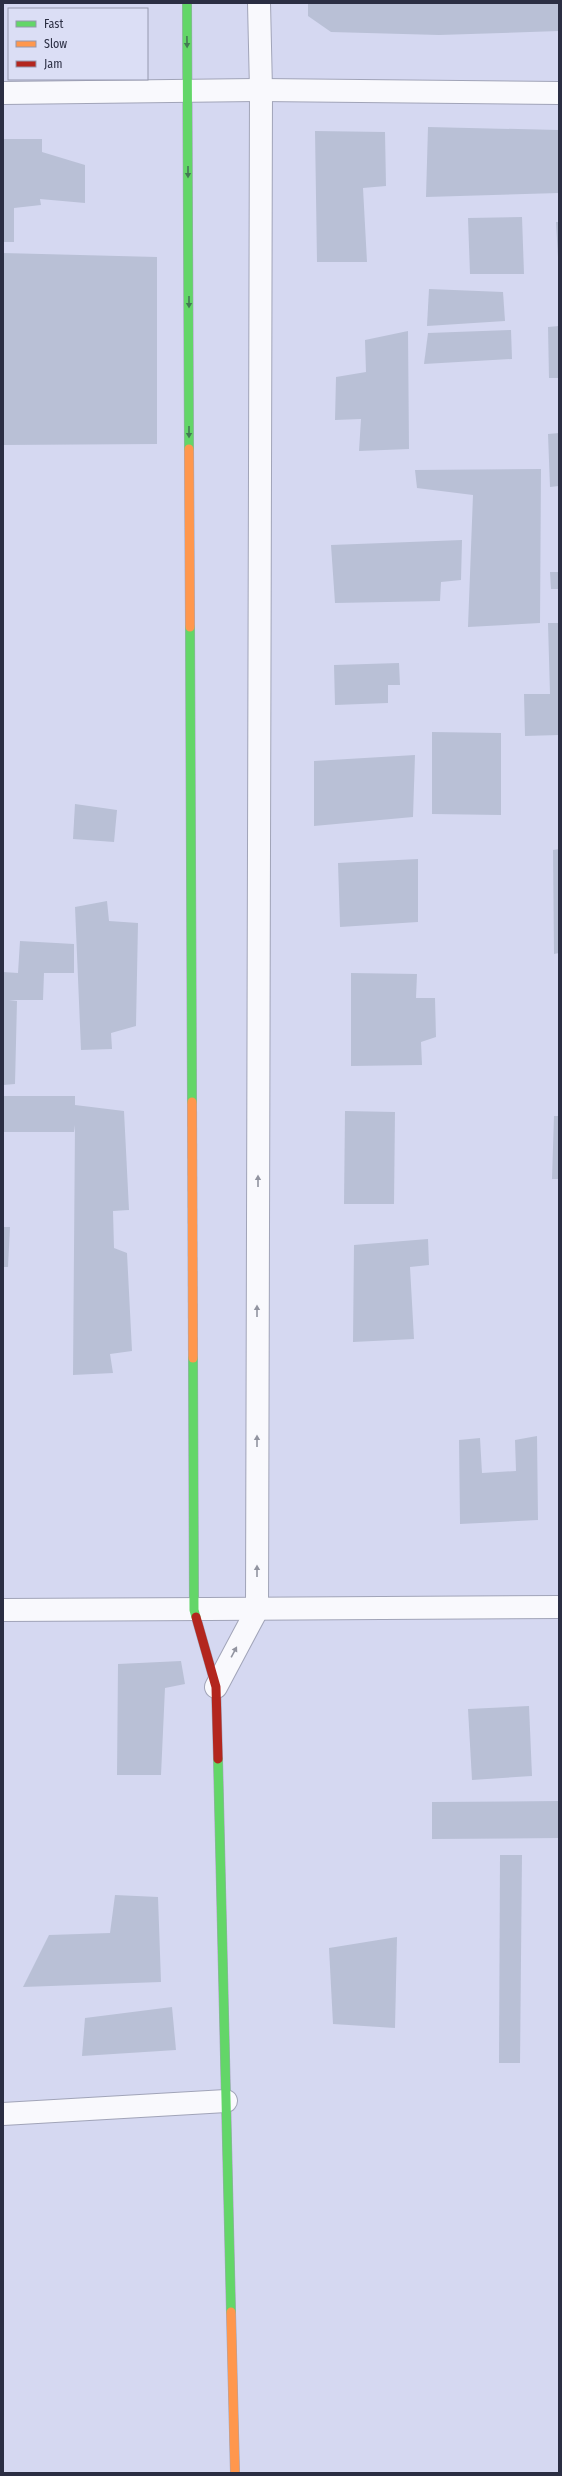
<svg xmlns="http://www.w3.org/2000/svg" width="562" height="2476" font-family="'Fira Sans Condensed',sans-serif">
	<style>
		.building { fill: #b9c0d6 }
		.lines { fill: none; stroke-linecap: round; stroke-linejoin: round }
		.street-casing { stroke: #a1a4b8; stroke-width: 24 }
		.fast-casing { stroke: #a1a4b8; stroke-width: 10 }
		.slow-casing { stroke: #a1a4b8; stroke-width: 10 }
		.jam-casing { stroke: #a1a4b8; stroke-width: 10 }
		.street { stroke: #f9f9fd; stroke-width: 22 }
		.fast { stroke: #63d668; stroke-width: 9 }
		.slow { stroke: #ff974d; stroke-width: 9 }
		.jam { stroke: #b3261e; stroke-width: 9 }
		.oneway { fill: #447a54 }
		.oneway2 { fill: #9294a0 }
	</style>
	<rect width="100%" height="100%" fill="#d5d8f1"/>
	<g class="building">
		<polygon points="308,3 559,3 559,31 439,35 331,32 308,16"/>
		<polygon points="428,127 559,130 559,193 426,197"/>
		<polygon points="315,131 385,132 386,186 363,188 367,262 317,262"/>
		<polygon points="3,139 42,139 42,152 85,165 85,203 40,199 41,205 14,208 14,242 3,242"/>
		<polygon points="522,217 524,274 470,274 468,218"/>
		<polygon points="556,222 559,222 559,257 558,257"/>
		<polygon points="3,253 157,257 157,444 3,445"/>
		<polygon points="429,289 503,292 505,321 427,326"/>
		<polygon points="559,326 559,378 549,378 548,327"/>
		<polygon points="511,330 512,359 424,364 428,333"/>
		<polygon points="408,331 409,449 359,451 361,419 335,420 336,377 366,372 365,340"/>
		<polygon points="559,433 559,486 550,487 548,434"/>
		<polygon points="541,469 540,623 468,627 473,495 417,488 415,470"/>
		<polygon points="462,540 461,580 441,582 440,601 335,603 331,545"/>
		<polygon points="550,572 559,572 559,589 551,589"/>
		<polygon points="548,623 559,623 559,735 525,736 524,694 550,694"/>
		<polygon points="399,663 400,685 388,685 388,703 335,705 334,665"/>
		<polygon points="432,732 501,733 501,815 432,814"/>
		<polygon points="415,755 413,817 314,826 314,761"/>
		<polygon points="75,804 117,810 114,842 73,839"/>
		<polygon points="559,849 559,953 554,954 553,850"/>
		<polygon points="418,859 418,922 340,927 338,863"/>
		<polygon points="107,901 109,921 138,923 136,1026 111,1033 112,1049 81,1050 75,907"/>
		<polygon points="20,941 74,944 74,973 44,973 43,1000 9,1000 17,1001 15,1084 3,1085 3,972 18,973"/>
		<polygon points="351,973 417,974 416,998 435,998 436,1037 421,1042 422,1065 351,1066"/>
		<polygon points="3,1096 75,1096 75,1105 124,1111 129,1210 113,1211 114,1248 127,1253 132,1351 110,1354 113,1373 73,1375 75,1125 74,1132 3,1132"/>
		<polygon points="345,1111 395,1112 394,1204 344,1204"/>
		<polygon points="554,1116 559,1116 559,1179 552,1179"/>
		<polygon points="3,1227 10,1227 8,1267 3,1267"/>
		<polygon points="428,1239 429,1265 410,1267 414,1339 353,1342 354,1245"/>
		<polygon points="537,1436 538,1520 460,1524 459,1440 480,1438 482,1473 516,1471 515,1440"/>
		<polygon points="181,1661 185,1684 165,1688 161,1775 117,1775 118,1664"/>
		<polygon points="529,1706 532,1776 472,1780 468,1709"/>
		<polygon points="559,1801 559,1838 432,1839 432,1802"/>
		<polygon points="500,1855 522,1855 520,2063 499,2063"/>
		<polygon points="115,1895 158,1897 161,1982 23,1987 49,1935 110,1933"/>
		<polygon points="397,1937 395,2028 333,2024 329,1948"/>
		<polygon points="172,2007 176,2050 82,2056 85,2018"/>
	</g>
	<g class="lines">
		<g class="street-casing">
			<g id="street">
				<polyline points="3,93 261,90 559,93"/>
				<polyline points="3,1610 559,1607"/>
				<polyline points="216,1687 257,1610 261,90 259,3"/>
				<polyline points="3,2114 226,2101"/>
			</g>
		</g>
		<g class="fast-casing">
			<g id="fast">
				<polyline points="187,3 189,449"/>
				<polyline points="190,627 192,1102"/>
				<polyline points="193,1358 194,1610 196,1617"/>
				<polyline points="218,1759 231,2312"/>
			</g>
		</g>
		<g class="slow-casing">
			<g id="slow">
				<polyline points="189,449 190,627"/>
				<polyline points="192,1102 193,1358"/>
				<polyline points="231,2312 235,2473"/>
			</g>
		</g>
		<g class="jam-casing">
			<polyline id="jam" points="196,1617 216,1687 218,1759"/>
		</g>
		<use href="#street" class="street"/>
		<use href="#fast" class="fast"/>
		<use href="#slow" class="slow"/>
		<use href="#jam" class="jam"/>
	</g>
	<defs><path id="oneway-solid" d="M-6-.8H1V-3.2L6.5 0L1 3.2V.8H-6Z"/></defs>
	<g class="oneway">
		<use href="#oneway-solid" transform="translate(187 42) rotate(89)"/>
		<use href="#oneway-solid" transform="translate(188 172) rotate(90)"/>
		<use href="#oneway-solid" transform="translate(189 302) rotate(90)"/>
		<use href="#oneway-solid" transform="translate(189 432) rotate(90)"/>
	</g>
	<g class="oneway2">
		<use href="#oneway-solid" transform="translate(258 1181) rotate(-90)"/>
		<use href="#oneway-solid" transform="translate(257 1311) rotate(-90)"/>
		<use href="#oneway-solid" transform="translate(257 1441) rotate(-90)"/>
		<use href="#oneway-solid" transform="translate(257 1571) rotate(-90)"/>
		<use href="#oneway-solid" transform="translate(234 1652) rotate(-62)"/>
	</g>
	<rect width="562" height="2476" fill="none" stroke="#2b2e43" stroke-width="8"/>
	<rect x="8" y="8" width="140" height="72" fill="#dbdef5" stroke="#9598ae"/>
	<rect x="16" y="21" width="20" height="6" fill="#63d668" stroke="#9598ae"/>
	<text x="44" y="28" font-size="12" fill="#2b2e43">Fast</text>
	<rect x="16" y="41" width="20" height="6" fill="#ff974d" stroke="#9598ae"/>
	<text x="44" y="48" font-size="12" fill="#2b2e43">Slow</text>
	<rect x="16" y="61" width="20" height="6" fill="#b3261e" stroke="#9598ae"/>
	<text x="44" y="68" font-size="12" fill="#2b2e43">Jam</text>
</svg>
